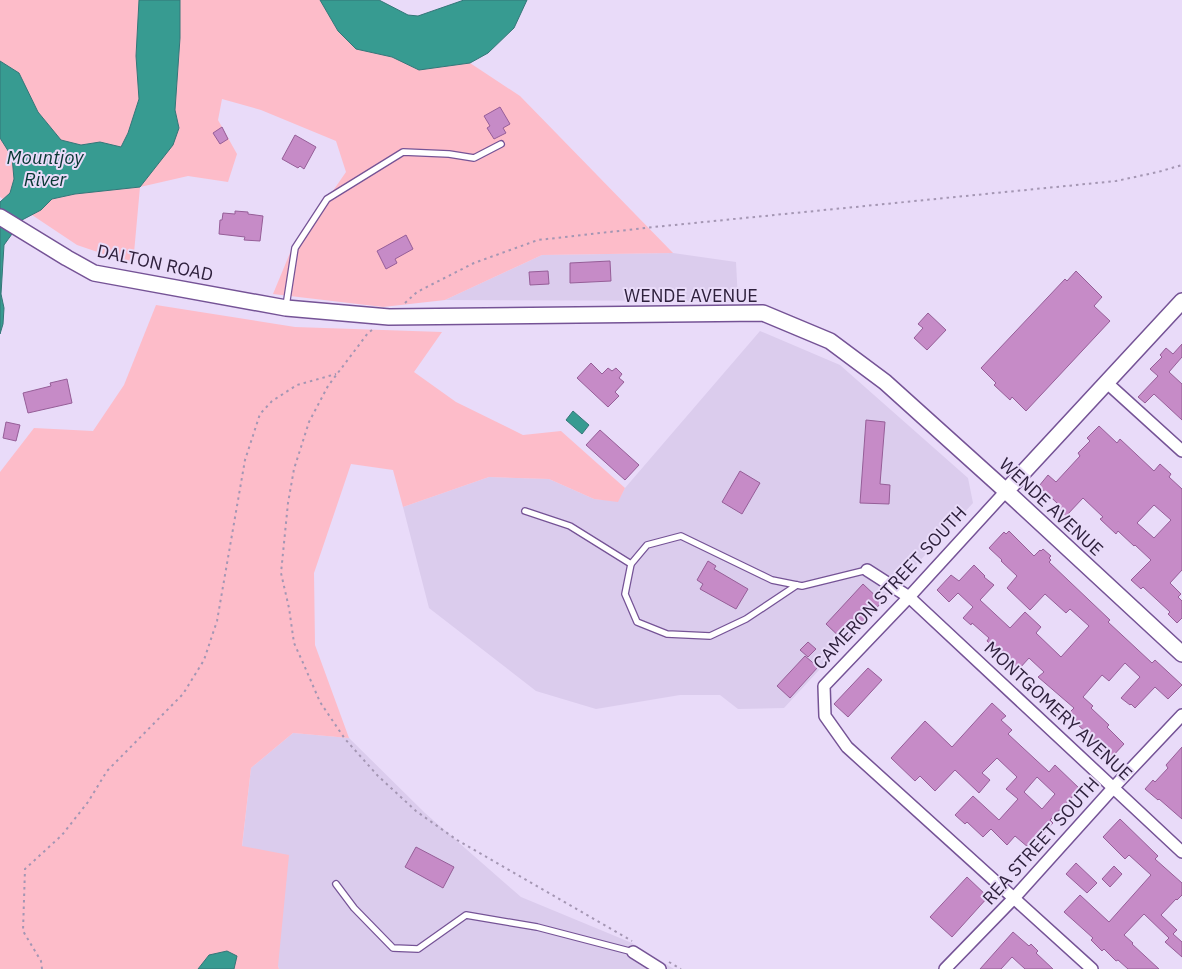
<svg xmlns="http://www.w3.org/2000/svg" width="1182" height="969" font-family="'IBM Plex Sans',sans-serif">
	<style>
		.built { fill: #dbcced }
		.green { fill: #fdbcc9 }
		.water { fill: #379b91; stroke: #357678 }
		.building { fill: #c68bc7; stroke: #965e98; fill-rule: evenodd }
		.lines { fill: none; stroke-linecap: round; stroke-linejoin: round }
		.service-casing { stroke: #755396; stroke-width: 8 }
		.minor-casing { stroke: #755396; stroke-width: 14 }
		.tertiary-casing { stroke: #755396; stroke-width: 18 }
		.path { stroke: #a496b3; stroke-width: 2; stroke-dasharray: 2.5 4; stroke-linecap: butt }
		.service { stroke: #fff; stroke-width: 5.5 }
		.minor { stroke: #fff; stroke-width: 11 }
		.tertiary { stroke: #fff; stroke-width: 15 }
		.labels { text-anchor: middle; stroke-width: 4; stroke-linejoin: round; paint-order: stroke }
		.street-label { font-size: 18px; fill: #2f213d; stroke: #e9dbf9 }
		.water-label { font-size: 19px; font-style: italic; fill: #083733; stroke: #e9dbf9 }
	</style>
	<rect width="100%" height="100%" fill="#e9dbf9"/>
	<g class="built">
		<polygon points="673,253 736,262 738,301 445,300 542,255"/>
		<polygon points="760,331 840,365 968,478 973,503 784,708 738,709 720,695 680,695 596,709 536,691 429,608 403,507 489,477 549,479 594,499 618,501 625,488"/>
		<polygon points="293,733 349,738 425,813 521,897 632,943 674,969 279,969 242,847 251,768"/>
	</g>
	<g class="green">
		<polygon points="0,0 139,0 136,56 139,99 128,133 121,147 100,142 81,145 61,140 38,112 19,73 0,61"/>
		<polygon points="180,0 320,0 338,31 356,49 392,57 419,70 470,63 520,96 673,253 542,255 445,300 383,307 273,294 290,253 346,172 336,141 261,110 222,99 218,120 237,154 228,182 188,176 140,187 133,264 77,245 32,215 52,199 75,194 140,187 179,128 175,110 180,38"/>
		<polygon points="0,138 12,157 14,179 10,193 3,199 0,197"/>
		<polygon points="156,305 295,327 442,332 414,372 456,402 523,435 561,431 625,488 618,502 594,499 549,479 489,477 403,507 393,470 351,464 314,573 315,645 349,738 293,733 251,768 242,846 289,855 278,966 279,969 0,969 0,472 34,428 93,431 124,385"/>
	</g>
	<g class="water">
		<polygon points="139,0 180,0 180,38 175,110 179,128 173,145 140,187 75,194 52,199 41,210 22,220 4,245 1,294 4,308 3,324 0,334 0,202 10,193 14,179 12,157 0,138 0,61 19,73 38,112 61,140 81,145 100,142 121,147 128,133 139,99 136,56"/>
		<polygon points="320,0 379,0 408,15 418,16 464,0 527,0 514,28 488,53 470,63 419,70 392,57 356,49 338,31"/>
		<polygon points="573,411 589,425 582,434 566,420"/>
		<polygon points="227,951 237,956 234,969 198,969 209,955"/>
	</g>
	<g class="building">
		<polygon points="500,107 510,124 503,128 506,133 494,139 487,128 490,126 484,116"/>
		<polygon points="222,127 228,139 220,144 213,133"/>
		<polygon points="295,135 316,147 304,169 300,166 298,168 282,159"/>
		<polygon points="235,211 248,212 248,214 263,216 260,241 244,240 245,237 219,234 220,220 222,220 223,213 235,214"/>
		<polygon points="406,235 413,249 395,259 397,263 386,269 377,251"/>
		<polygon points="610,261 611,281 570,283 570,263"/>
		<polygon points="548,271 549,284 530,285 529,272"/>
		<polygon points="1076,271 1102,297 1094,306 1110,321 1026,411 1012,397 1010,400 994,385 996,383 981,368 1065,279 1067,281"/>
		<polygon points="928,313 946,330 927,350 914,338 923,328 918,324"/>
		<polygon points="1182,344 1182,357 1169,372 1182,384 1182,420 1154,394 1145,403 1138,397 1158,376 1150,369 1162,357 1160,355 1166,348 1173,354"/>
		<polygon points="591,363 602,374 608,368 612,371 616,368 622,374 619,378 624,382 615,392 619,396 608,407 577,378"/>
		<polygon points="67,379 72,403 28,413 23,393 51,386 50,383"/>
		<polygon points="866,420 885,422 880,484 890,485 889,504 860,503"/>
		<polygon points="6,422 20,425 16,441 3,438"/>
		<path d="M1099,426L1117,443L1120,439L1154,471L1160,464L1171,474L1169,477L1182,489V570L1170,583L1181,594L1178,597L1182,601V618L1177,623L1168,614L1170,612L1143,587L1141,589L1131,580L1151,560L1135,545L1134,546L1118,531L1116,534L1100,519L1103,517L1083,498L1066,516L1056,507L1058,504L1039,486L1048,475L1056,482L1080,456L1078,453L1090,441L1087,438ZM1154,505L1171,520L1154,538L1137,523Z"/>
		<polygon points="600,430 639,465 625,480 586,445"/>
		<polygon points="740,471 760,483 742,514 722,502"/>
		<polygon points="1009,531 1034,556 1040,550 1041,551 1043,549 1051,556 1049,558 1051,560 1049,562 1110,620 1108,622 1152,663 1155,660 1182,685 1168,699 1155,687 1135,708 1131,704 1130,705 1121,698 1140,677 1125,663 1109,681 1102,675 1083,697 1093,706 1091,708 1109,725 1107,727 1124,744 1111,758 1100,748 1101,746 1077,724 1076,725 1066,716 1074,708 1038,677 1044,672 1029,658 1019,669 997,648 996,649 987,641 989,638 972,623 971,625 963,618 973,607 958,593 949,602 937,590 951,575 959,581 974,565 985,576 984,577 994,585 980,600 1010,628 1025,612 1041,627 1036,633 1061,657 1089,626 1070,609 1066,613 1045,594 1030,610 1007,588 1017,576 1001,561 1002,560 989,548 1004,532 1006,534"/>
		<polygon points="708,561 716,566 714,569 748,589 736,609 700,589 703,584 697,580"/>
		<polygon points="863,584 882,602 845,642 826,624"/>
		<polygon points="808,642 816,649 808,657 800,650"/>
		<polygon points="805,656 818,667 790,698 777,686"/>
		<polygon points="868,668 882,680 848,717 834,704"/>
		<path d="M992,703L1006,716L1001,720L1012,730L1008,734L1049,772L1055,765L1080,789L1050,820L1053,823L1029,848L1015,836L1007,845L991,829L983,837L967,822L965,824L955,815L973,796L999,820L1018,799L1006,789L1017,777L997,758L982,773L990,780L979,793L955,770L935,791L920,776L915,781L891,758L925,721L952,747ZM1037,777L1055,794L1042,809L1024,792Z"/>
		<polygon points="1182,747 1182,819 1159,799 1158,800 1145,789 1153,780 1155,782 1168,768 1166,765"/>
		<polygon points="1120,819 1158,856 1155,859 1182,883 1182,895 1177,900 1176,899 1161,915 1177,930 1173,934 1182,942 1182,957 1165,942 1169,938 1144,914 1124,935 1133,943 1132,944 1159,969 1128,969 1118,960 1116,961 1104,949 1102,951 1091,940 1093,938 1064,912 1080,895 1109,922 1151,875 1129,855 1125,859 1103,837"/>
		<polygon points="416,847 454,867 443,888 405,867"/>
		<polygon points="1076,863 1097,883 1087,893 1066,874"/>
		<polygon points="1114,866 1122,874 1110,887 1102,879"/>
		<polygon points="967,877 988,897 952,937 930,917"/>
		<polygon points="1013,932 1029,946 1031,944 1038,951 1036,953 1053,969 1025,969 1012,957 1001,969 980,969"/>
	</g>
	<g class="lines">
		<g class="service-casing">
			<g id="service">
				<polyline points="286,306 295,248 327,199 403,152 449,154 474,158 501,144"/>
				<polyline points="525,511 570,526 631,564"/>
				<polyline points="797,585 746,619 710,636 667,634 637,622 625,594 631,564 647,545 681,536 772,580 802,586 867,570"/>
				<polyline points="336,884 354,908 393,948 418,949 466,915 537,927 633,952"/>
			</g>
		</g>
		<g class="minor-casing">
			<g id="minor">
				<polyline points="1106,382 1182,451"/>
				<polyline points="1006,491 909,597 824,686 825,716 847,747 1092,969"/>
				<polyline points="867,570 909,597 1182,852"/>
				<polyline points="633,952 660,969"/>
				<polyline points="945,969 1014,898 1114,787 1182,715"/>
			</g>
		</g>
		<g class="tertiary-casing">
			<g id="tertiary">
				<polyline points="0,217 67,258 94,273 286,308 389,317 763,313 830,341 885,382 1006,491 1182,654"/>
				<polyline points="1006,491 1182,301"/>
			</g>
		</g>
		<g class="path">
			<polyline points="405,303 417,292 474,263 538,240 654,227 1116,181 1158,172 1182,165"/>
			<polyline points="372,330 368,333 328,386 309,422 294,469 288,503 281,573 289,608 294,643 304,665 320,702 345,739 378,776 416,811 457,840 632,941"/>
			<polyline points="669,962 681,969"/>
			<polyline points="42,969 41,961 23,931 25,869 62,835 88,802 107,771 183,694 204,660 217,621 245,460 260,414 272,401 297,385 336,374"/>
		</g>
		<use href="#service" class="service"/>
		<use href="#minor" class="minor"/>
		<use href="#tertiary" class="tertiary"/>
	</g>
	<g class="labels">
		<g class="street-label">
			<text transform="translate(155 263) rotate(12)" y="6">DALTON ROAD</text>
			<text x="691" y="302">WENDE AVENUE</text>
			<text transform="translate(1051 507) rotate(43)" y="6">WENDE AVENUE</text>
			<text transform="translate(890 588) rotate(-47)" y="6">CAMERON STREET SOUTH</text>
			<text transform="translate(1058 711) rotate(43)" y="6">MONTGOMERY AVENUE</text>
			<text transform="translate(1041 841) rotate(-48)" y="6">REA STREET SOUTH</text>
		</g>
		<g class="water-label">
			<text x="45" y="164">Mountjoy<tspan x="45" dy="22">River</tspan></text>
		</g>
	</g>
</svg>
